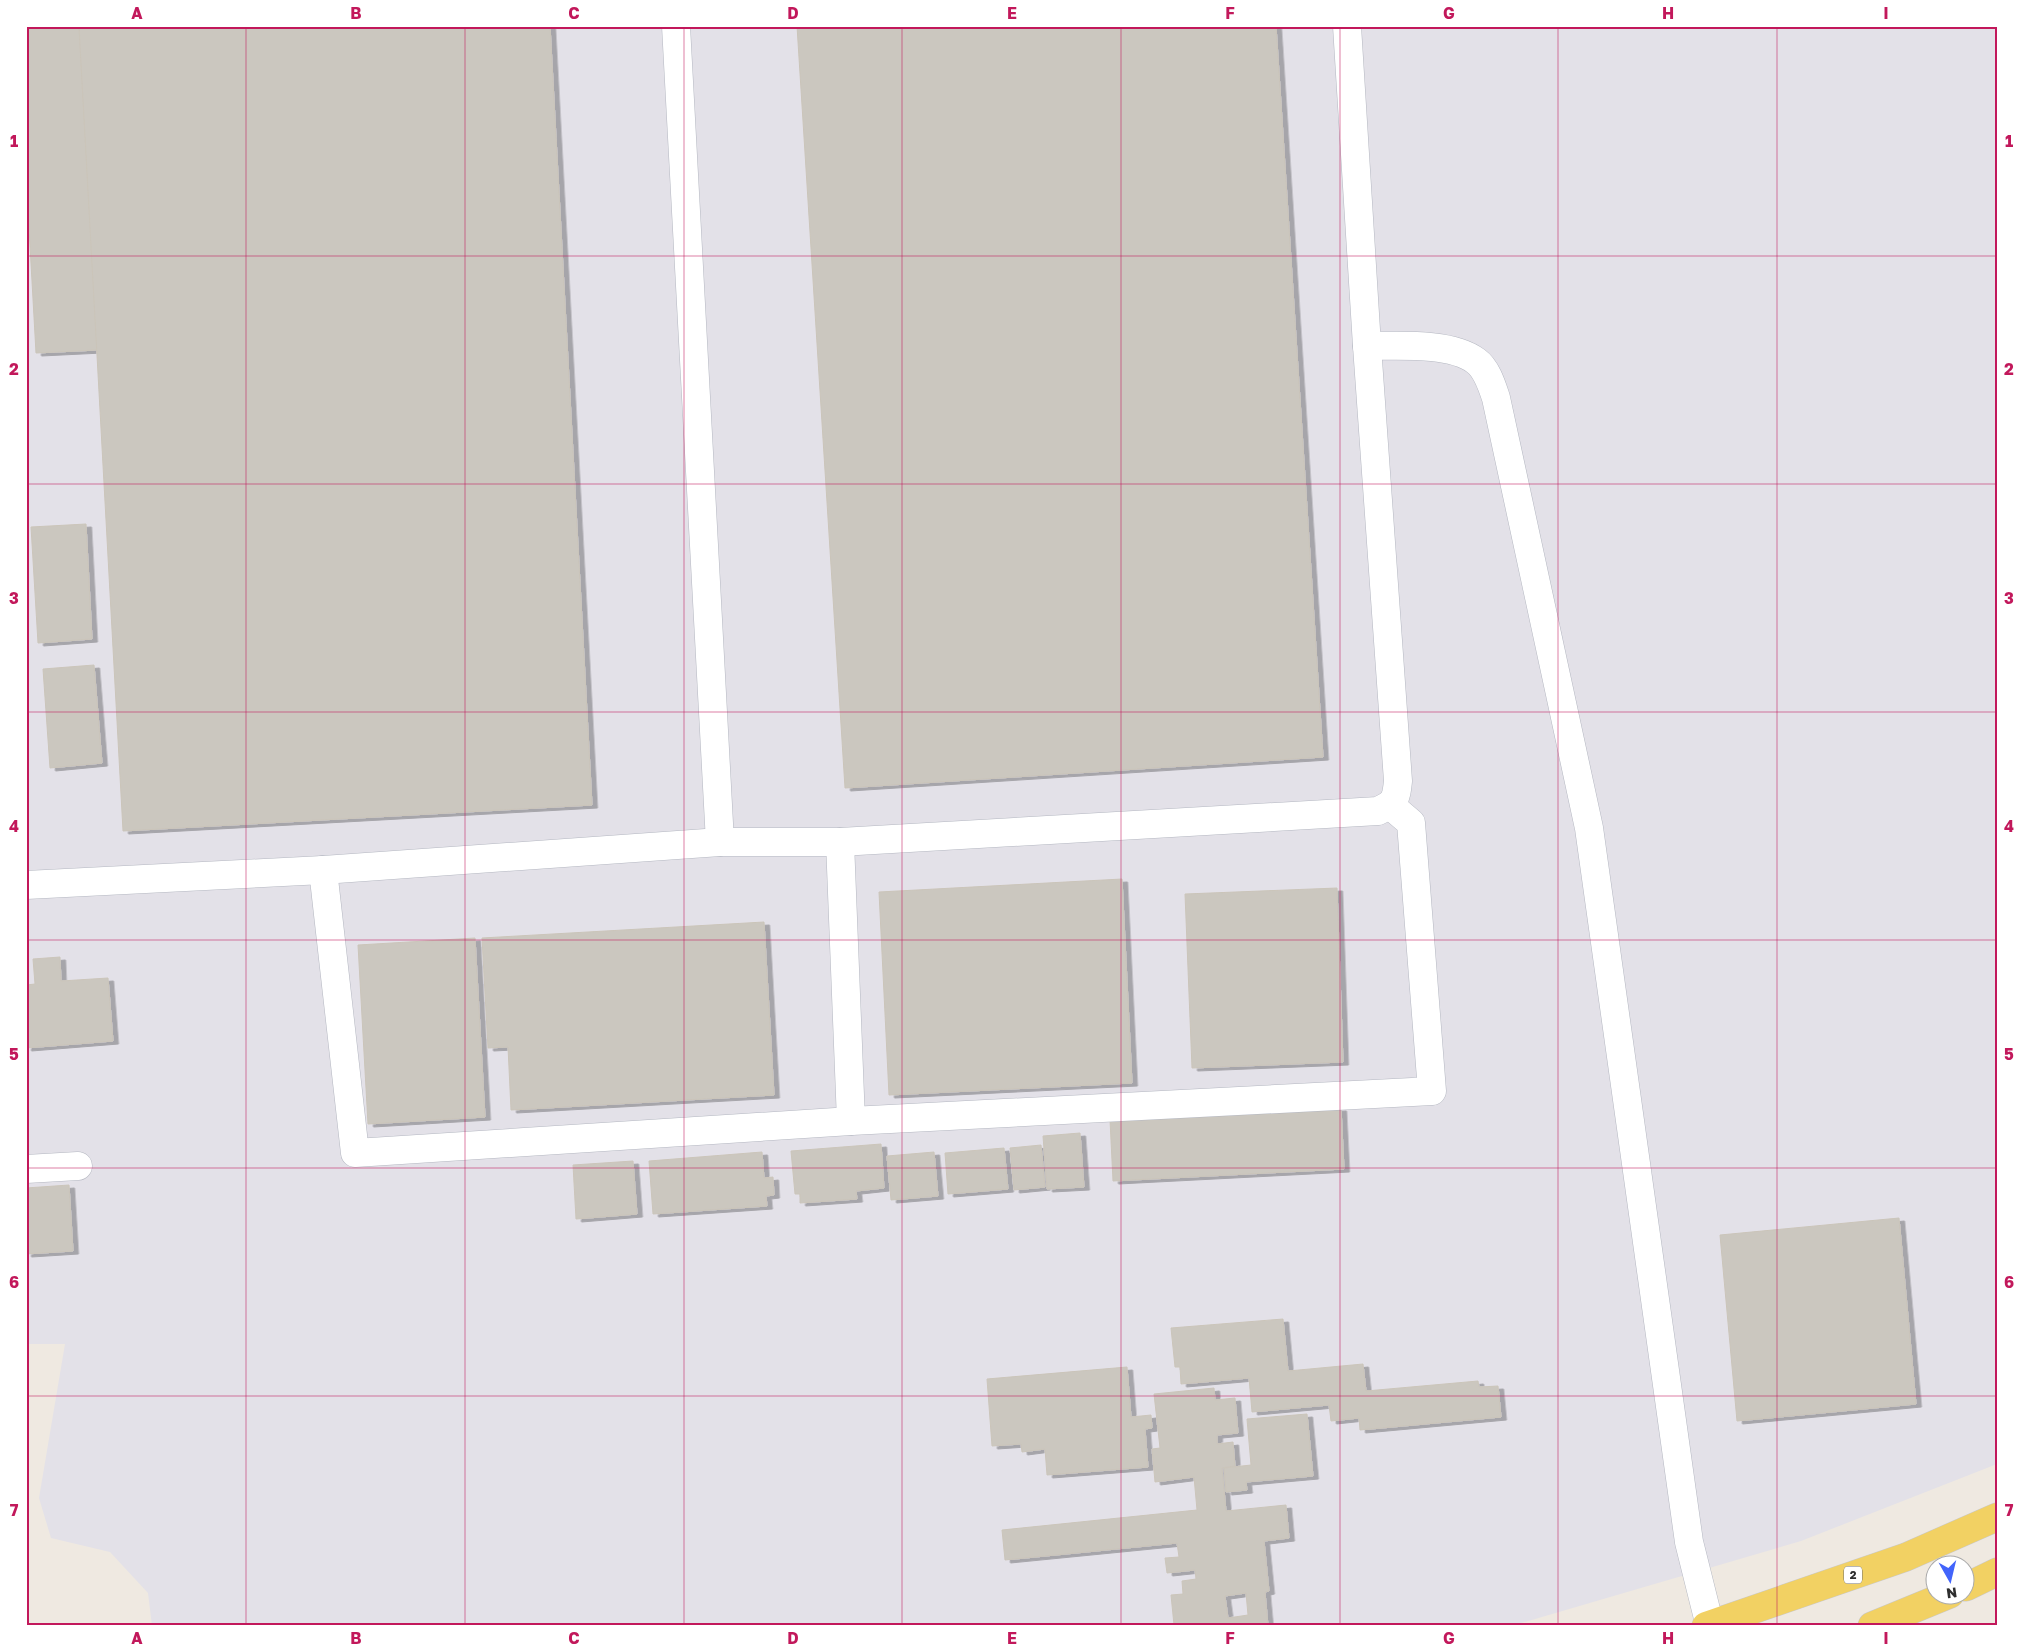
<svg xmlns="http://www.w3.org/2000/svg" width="2023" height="1652" font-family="'Golos Text',sans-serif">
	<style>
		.industrial { fill: #e3e1e8 }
		.building { fill: #cbc7bf; stroke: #cbc5ba; fill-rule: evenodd; filter: url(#shadow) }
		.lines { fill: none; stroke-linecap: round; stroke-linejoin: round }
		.minor-casing { stroke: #b4b7c1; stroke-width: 29 }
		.major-casing { stroke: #c9c9c9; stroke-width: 29 }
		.minor { stroke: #fff; stroke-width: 28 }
		.major { stroke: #f2d163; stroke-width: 28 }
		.grid { fill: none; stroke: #c2185b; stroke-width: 1; stroke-opacity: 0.55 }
		.labels { text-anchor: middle; stroke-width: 4; stroke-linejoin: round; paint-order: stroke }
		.shield { fill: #fff; stroke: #6d6d6d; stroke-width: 1 }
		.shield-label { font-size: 11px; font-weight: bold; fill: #2e2e2e }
		.neatline { fill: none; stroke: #c2185b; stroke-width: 2 }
		.grid-label { font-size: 16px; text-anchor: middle; font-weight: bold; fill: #c2185b }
	</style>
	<defs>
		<filter id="shadow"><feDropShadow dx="5.5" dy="3" stdDeviation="0" flood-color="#0004"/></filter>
	</defs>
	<rect width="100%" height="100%" fill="#efe9e1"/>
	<polygon class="industrial" points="26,26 1997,26 1997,1464 1801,1541 1511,1626 152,1626 148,1593 110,1552 51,1538 39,1498 65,1344 26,1344"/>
	<g class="building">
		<polygon points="26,26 79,26 97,350 36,353 26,174"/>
		<polygon points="79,26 550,26 592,805 123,831"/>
		<polygon points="797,26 1276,26 1323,757 845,788"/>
		<polygon points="86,524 92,639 38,643 31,527"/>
		<polygon points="94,665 102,763 50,768 43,669"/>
		<polygon points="1122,879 1132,1083 889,1095 879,892"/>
		<polygon points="1337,888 1343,1062 1192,1068 1185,894"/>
		<polygon points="764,922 774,1095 511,1110 508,1047 488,1048 482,938"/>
		<polygon points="475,938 485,1117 368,1124 358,945"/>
		<polygon points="60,957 61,981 108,978 113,1041 26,1048 26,985 35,984 33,959"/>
		<polygon points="1341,1108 1344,1169 1113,1181 1110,1120"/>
		<polygon points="1080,1133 1084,1187 1047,1189 1043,1136"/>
		<polygon points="881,1144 884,1188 856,1191 857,1199 800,1203 800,1194 795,1194 791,1151"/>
		<polygon points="1041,1145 1045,1187 1014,1190 1010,1148"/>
		<polygon points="1004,1148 1008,1189 948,1194 945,1153"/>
		<polygon points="762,1152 764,1178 773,1177 774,1195 766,1196 767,1206 653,1214 649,1161"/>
		<polygon points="934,1152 938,1196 891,1200 887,1156"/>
		<polygon points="633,1161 637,1214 576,1219 573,1165"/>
		<polygon points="69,1185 73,1251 26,1254 26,1188"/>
		<polygon points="1899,1218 1916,1404 1737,1421 1720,1235"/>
		<polygon points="1283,1319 1288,1371 1363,1364 1366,1391 1478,1381 1479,1387 1498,1386 1501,1417 1360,1430 1359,1418 1331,1421 1329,1405 1252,1412 1249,1378 1181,1384 1180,1367 1175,1367 1171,1328"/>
		<polygon points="1127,1367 1131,1417 1151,1415 1152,1428 1145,1429 1148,1467 1047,1475 1045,1449 1022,1452 1021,1444 992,1446 987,1379"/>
		<path d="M1214,1388L1215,1400L1235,1398L1238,1433L1217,1435V1444L1233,1442L1235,1466L1222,1468L1226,1511L1286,1505L1289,1538L1264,1541L1269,1591L1265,1592L1268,1626H1184V1624L1174,1625L1171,1595L1183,1594L1182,1581L1196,1579L1195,1570L1167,1573L1165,1558L1179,1557L1177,1543L1005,1560L1002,1530L1197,1510L1194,1477L1155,1482L1152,1449L1160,1448L1154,1394ZM1246,1593L1248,1615L1228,1618L1225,1596Z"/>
		<polygon points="1307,1414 1313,1476 1246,1482 1247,1490 1226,1492 1224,1468 1251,1465 1247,1419"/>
	</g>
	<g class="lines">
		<g class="minor-casing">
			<g id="minor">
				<polyline points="676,26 720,842"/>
				<path d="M1367,346C1398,346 1451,342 1476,361C1487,369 1492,386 1496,398L1589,828L1689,1542L1710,1626"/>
				<polyline points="840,842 851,1121"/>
				<polyline points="323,870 355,1153 851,1121 1432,1091 1411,823 1390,805"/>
				<path d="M26,885L323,870L720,842H840L1378,811C1395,803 1396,800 1398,781L1367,346L1347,26"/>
				<polyline points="26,1169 78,1166"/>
			</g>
		</g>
		<g class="major-casing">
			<g id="major">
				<polyline points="1966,1587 1997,1572"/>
				<polyline points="1706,1626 1906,1557 1997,1517"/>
				<polyline points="1872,1626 1950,1594"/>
			</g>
		</g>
		<use href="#minor" class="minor"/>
		<use href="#major" class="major"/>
	</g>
	<path class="grid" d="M246,26V1626M465,26V1626M684,26V1626M902,26V1626M1121,26V1626M1340,26V1626M1558,26V1626M1777,26V1626M26,256H1997M26,484H1997M26,712H1997M26,940H1997M26,1168H1997M26,1396H1997"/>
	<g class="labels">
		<rect class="shield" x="1844" y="1566.5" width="18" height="17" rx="4"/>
		<g class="shield-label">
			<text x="1853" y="1579">2</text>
		</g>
	</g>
	<rect width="2023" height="1652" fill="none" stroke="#ffffff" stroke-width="55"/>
	<g transform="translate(1950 1580) rotate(172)"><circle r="24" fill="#ffffff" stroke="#ababab"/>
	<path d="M0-4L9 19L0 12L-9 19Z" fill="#4264fb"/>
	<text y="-8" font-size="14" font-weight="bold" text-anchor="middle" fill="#2e2e2e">N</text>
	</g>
	<rect x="28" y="28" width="1968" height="1596" class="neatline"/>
	<g class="grid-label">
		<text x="137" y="19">A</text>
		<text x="356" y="19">B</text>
		<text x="574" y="19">C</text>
		<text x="793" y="19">D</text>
		<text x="1012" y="19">E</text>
		<text x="1230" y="19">F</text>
		<text x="1449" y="19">G</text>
		<text x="1668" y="19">H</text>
		<text x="1886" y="19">I</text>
		<text x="14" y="147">1</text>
		<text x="2009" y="147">1</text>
		<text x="14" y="375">2</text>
		<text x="2009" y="375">2</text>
		<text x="14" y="604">3</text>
		<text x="2009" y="604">3</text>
		<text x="14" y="832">4</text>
		<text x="2009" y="832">4</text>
		<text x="14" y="1060">5</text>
		<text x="2009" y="1060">5</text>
		<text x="14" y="1288">6</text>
		<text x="2009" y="1288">6</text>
		<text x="14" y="1516">7</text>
		<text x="2009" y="1516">7</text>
		<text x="137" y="1644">A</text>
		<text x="356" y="1644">B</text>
		<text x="574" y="1644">C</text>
		<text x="793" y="1644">D</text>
		<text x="1012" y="1644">E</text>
		<text x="1230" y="1644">F</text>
		<text x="1449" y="1644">G</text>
		<text x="1668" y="1644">H</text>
		<text x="1886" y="1644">I</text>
	</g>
</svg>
